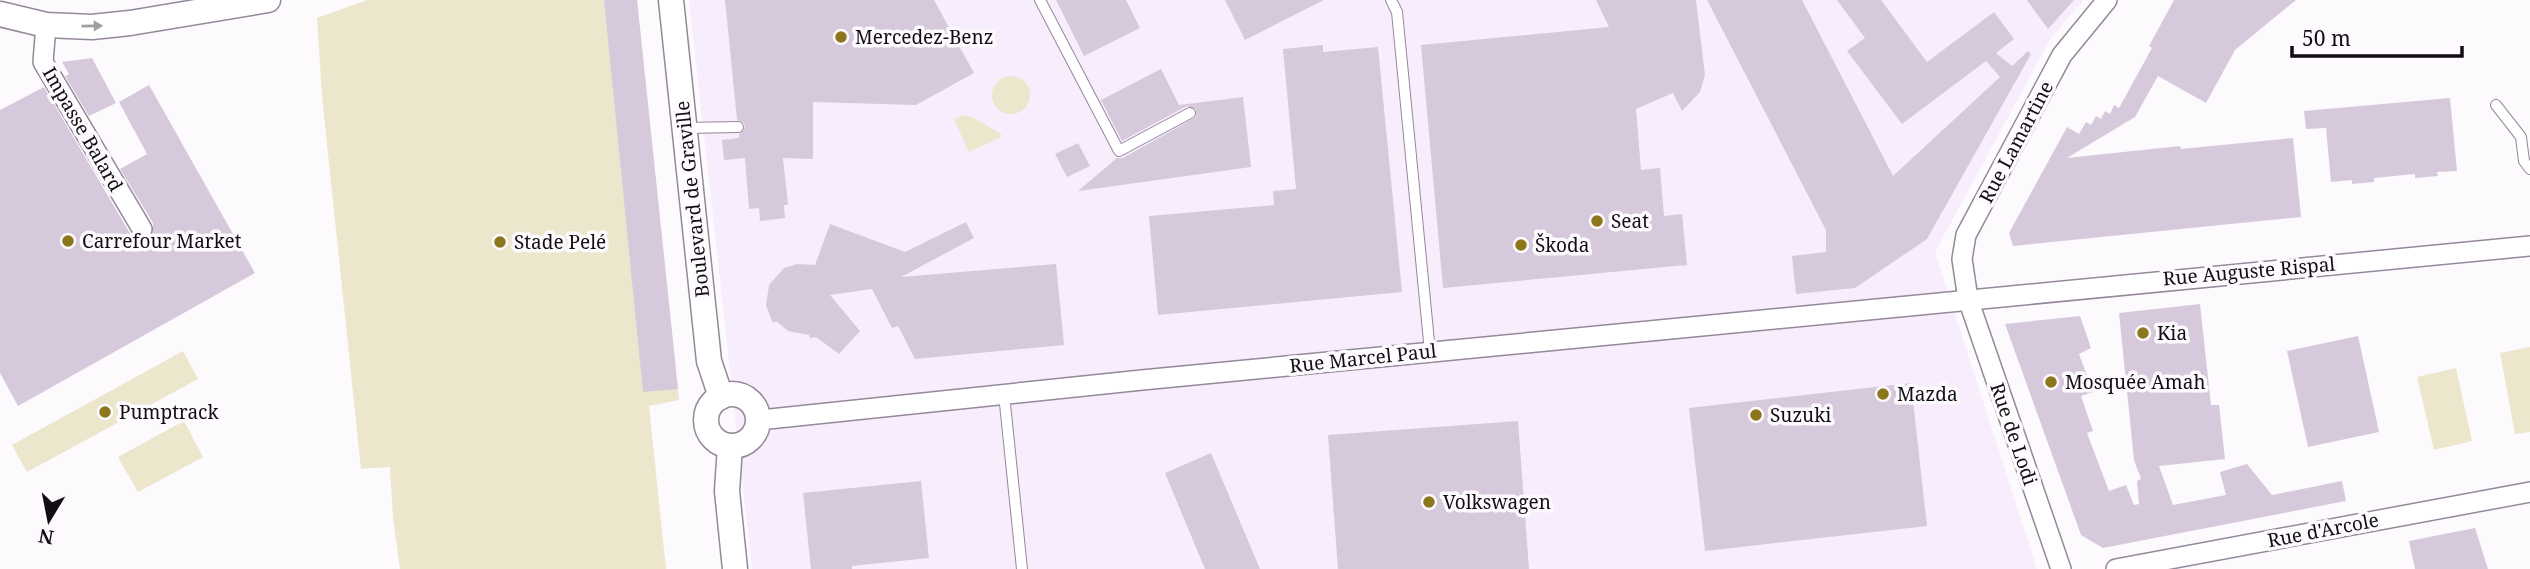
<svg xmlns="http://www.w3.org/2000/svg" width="2530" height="569" font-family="'Noto Serif',serif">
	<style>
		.built { fill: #f7edfc }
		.green { fill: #ece6cd }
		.building { fill: #d6c9dc }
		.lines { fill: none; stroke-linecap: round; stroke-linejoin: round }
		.service-casing { stroke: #94889a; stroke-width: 12 }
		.minor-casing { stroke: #94889a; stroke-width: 22 }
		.tertiary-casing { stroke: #94889a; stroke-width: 27 }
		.service { stroke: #fff; stroke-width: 10 }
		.minor { stroke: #fff; stroke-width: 19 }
		.tertiary { stroke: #fff; stroke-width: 24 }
		.oneway { fill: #a09ea1 }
		.poi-dot { fill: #8d771c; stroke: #fdfafe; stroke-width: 2.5 }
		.labels { text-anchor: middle; stroke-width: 7; stroke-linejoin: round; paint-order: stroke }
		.poi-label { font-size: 19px; fill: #120d13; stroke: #fdfafe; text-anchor: start }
		.street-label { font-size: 19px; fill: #120d13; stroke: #fdfafe }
	</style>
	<rect width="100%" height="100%" fill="#fdfafe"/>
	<polygon class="built" points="689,0 2084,0 2051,38 1935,252 2037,569 752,569"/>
	<g class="green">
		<polygon points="367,0 637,0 679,400 649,406 666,569 400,569 393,518 390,467 361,469 322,96 317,18"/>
		<circle cx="1011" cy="95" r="19"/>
		<path d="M964,115C979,118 987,127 1001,134V137L969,152L954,119Z"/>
		<polygon points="2530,347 2530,432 2515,434 2500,353"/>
		<polygon points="183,351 198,379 27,472 12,445"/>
		<polygon points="2456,368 2472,441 2434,450 2417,377"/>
		<polygon points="184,421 203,457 138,492 118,457"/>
	</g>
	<g class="building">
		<polygon points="604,0 637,0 678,389 643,392"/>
		<polygon points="725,0 934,0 974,73 916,105 813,102 813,159 783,158 788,205 784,205 785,218 760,221 759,208 749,209 745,158 724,160 722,140 739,138 739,134 745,128 744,123 737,120"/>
		<polygon points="1056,0 1126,0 1140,28 1084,56"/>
		<polygon points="1225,0 1324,0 1245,40"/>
		<polygon points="1596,0 1696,0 1705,75 1700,92 1682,111 1673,93 1636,109 1641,170 1660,168 1664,216 1682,214 1687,265 1443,288 1421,45 1609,27"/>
		<polygon points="1707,0 1802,0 1893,176 2000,77 1986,61 1902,124 1847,51 1865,38 1837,0 1881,0 1927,62 1994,12 2014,39 1996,53 2012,66 2028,51 2031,54 1927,239 1855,288 1796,294 1792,256 1826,252 1826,230"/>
		<polygon points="2027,0 2074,0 2048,29"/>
		<polygon points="2174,0 2296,0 2235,50 2206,103 2158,76 2135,117 2067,158 2180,146 2181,149 2293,138 2301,217 2013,246 2009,233 2067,127 2079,134 2086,122 2091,125 2096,116 2101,119 2105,111 2110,114 2114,105 2119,108 2152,48 2149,46"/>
		<polygon points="1323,45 1323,52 1378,47 1402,292 1158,315 1149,216 1274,205 1273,191 1296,189 1283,49"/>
		<polygon points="92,58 116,103 89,116 65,76 69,74 62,62"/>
		<polygon points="1161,69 1179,105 1243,97 1251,167 1078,191 1117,158 1123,158 1196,117 1196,109 1187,106 1122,141 1101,100"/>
		<polygon points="149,85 255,273 18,406 0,373 0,110 44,87 131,235 143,241 152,236 153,223 120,169 147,154 119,102"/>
		<polygon points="2450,98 2457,171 2437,172 2438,176 2415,178 2415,174 2374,178 2374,182 2352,184 2352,180 2331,182 2326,128 2306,129 2304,111"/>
		<polygon points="1078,143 1090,166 1067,177 1055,154"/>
		<polygon points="966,222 974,238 901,277 1056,264 1064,345 915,359 898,326 892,328 872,289 830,295 860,331 839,354 816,337 810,338 809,335 788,331 776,321 773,323 766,306 769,285 784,268 797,264 815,265 830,224 905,252"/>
		<polygon points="2200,304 2211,405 2219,405 2225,459 2159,466 2173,505 2226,495 2220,472 2247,464 2272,495 2342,481 2346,501 2103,548 2081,535 2005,324 2080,316 2091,348 2079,354 2093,392 2081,396 2093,431 2087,433 2109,491 2126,485 2134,505 2139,504 2137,481 2141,479 2134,460 2119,313"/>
		<polygon points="2358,336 2379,432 2308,447 2287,351"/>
		<polygon points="1911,383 1927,526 1705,551 1689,408"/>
		<polygon points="1518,421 1529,569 1338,569 1328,435"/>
		<polygon points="1211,453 1260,569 1205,569 1165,473"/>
		<polygon points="921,481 929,558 852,566 852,569 811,569 803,493"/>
		<polygon points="2475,528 2488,569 2415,569 2409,541"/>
	</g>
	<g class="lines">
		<g class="service-casing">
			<g id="service">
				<polyline points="1040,0 1119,151 1190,113"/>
				<polyline points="1391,0 1397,12 1430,352"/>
				<polyline points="2496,105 2521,137 2524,161 2530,169"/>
				<polyline points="685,128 738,127"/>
				<polyline points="1004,394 1022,569"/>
			</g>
		</g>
		<g class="minor-casing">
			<g id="minor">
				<polyline points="46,25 43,62 142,229"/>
				<polyline points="759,420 1142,380 2530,246"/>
				<polyline points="2061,569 1968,299 1962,259 1966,235 2062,55 2107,0"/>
				<polyline points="2116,569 2530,492"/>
			</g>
		</g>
		<g class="tertiary-casing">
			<g id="tertiary">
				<polyline points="671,0 709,361 721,397"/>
				<polyline points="0,14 46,25 92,27 130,23 268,0"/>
				<circle cx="732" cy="420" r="26"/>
				<polyline points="730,446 727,491 735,569"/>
			</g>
		</g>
		<use href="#service" class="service"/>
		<use href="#minor" class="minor"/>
		<use href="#tertiary" class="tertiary"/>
	</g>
	<defs><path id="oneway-solid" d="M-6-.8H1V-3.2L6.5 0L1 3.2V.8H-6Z" transform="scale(1.75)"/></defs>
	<use class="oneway" href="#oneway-solid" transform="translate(92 26) rotate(-1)"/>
	<g class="poi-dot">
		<circle cx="841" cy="37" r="7"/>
		<circle cx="1597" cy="221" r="7"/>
		<circle cx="68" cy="241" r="7"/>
		<circle cx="500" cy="242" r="7"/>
		<circle cx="1521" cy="245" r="7"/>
		<circle cx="2143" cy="333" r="7"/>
		<circle cx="2051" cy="382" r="7"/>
		<circle cx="1883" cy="394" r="7"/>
		<circle cx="105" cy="412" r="7"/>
		<circle cx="1756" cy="415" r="7"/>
		<circle cx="1429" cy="502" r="7"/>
	</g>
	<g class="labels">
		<g class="poi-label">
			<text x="855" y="44">Mercedez-Benz</text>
			<text x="1611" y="228">Seat</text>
			<text x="82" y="248">Carrefour Market</text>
			<text x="514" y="249">Stade Pelé</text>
			<text x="1535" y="252">Škoda</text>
			<text x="2157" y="340">Kia</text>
			<text x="2065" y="389">Mosquée Amah</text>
			<text x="1897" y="401">Mazda</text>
			<text x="119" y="419">Pumptrack</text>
			<text x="1770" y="422">Suzuki</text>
			<text x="1443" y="509">Volkswagen</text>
		</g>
		<g class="street-label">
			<text transform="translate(83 129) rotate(60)" y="7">Impasse Balard</text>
			<text transform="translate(2016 142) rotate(-62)" y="7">Rue Lamartine</text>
			<text transform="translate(692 199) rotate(-96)" y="7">Boulevard de Graville</text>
			<text transform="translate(2249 271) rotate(-5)" y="7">Rue Auguste Rispal</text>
			<text transform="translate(1363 358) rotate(-6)" y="7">Rue Marcel Paul</text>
			<text transform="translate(2014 434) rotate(71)" y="7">Rue de Lodi</text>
			<text transform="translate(2323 530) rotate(-11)" y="7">Rue d'Arcole</text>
		</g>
	</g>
	<g transform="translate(49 520) rotate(190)" stroke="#fdfafe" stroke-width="5" paint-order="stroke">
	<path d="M0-5L12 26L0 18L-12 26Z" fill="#120d13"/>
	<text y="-10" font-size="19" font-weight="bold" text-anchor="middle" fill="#120d13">N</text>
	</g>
	<path d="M2292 46v10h170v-10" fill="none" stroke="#120d13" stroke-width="3.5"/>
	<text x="2302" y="46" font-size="21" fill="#120d13" stroke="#fdfafe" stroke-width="5" paint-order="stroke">50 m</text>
</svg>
